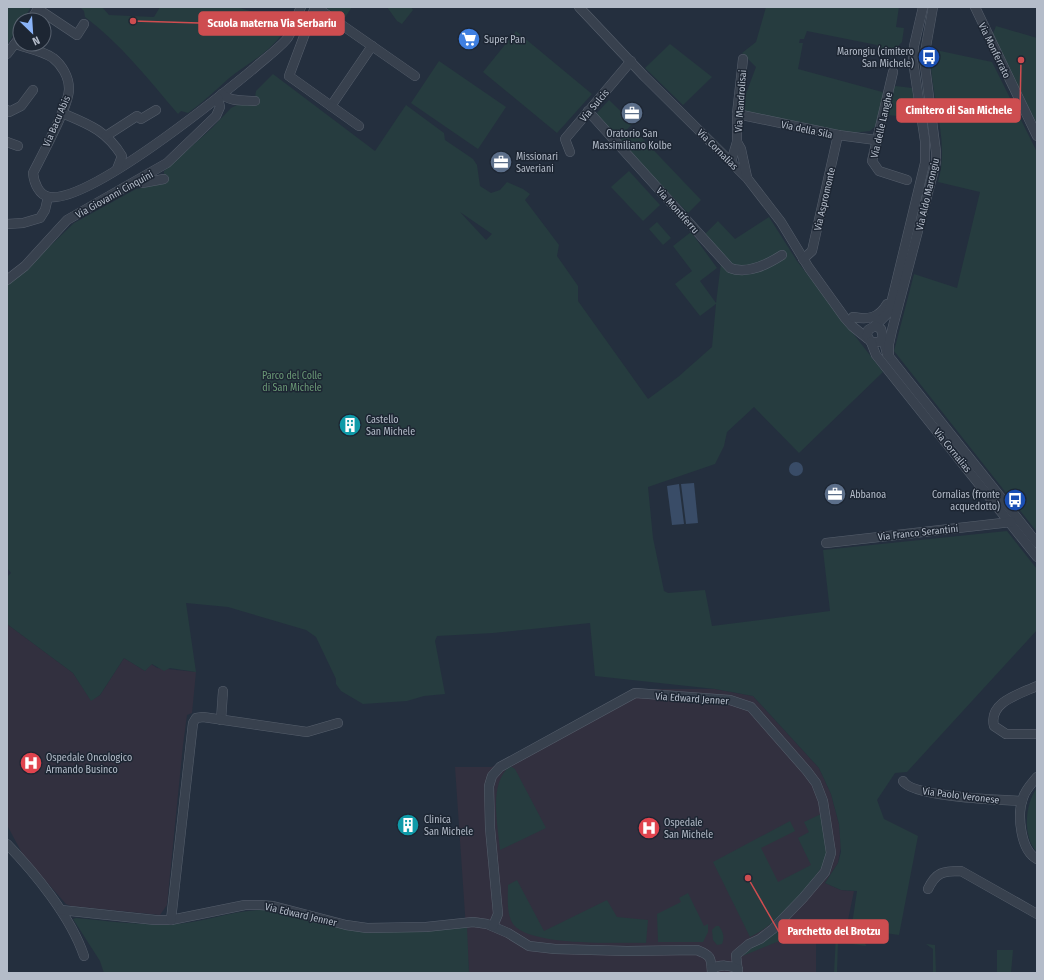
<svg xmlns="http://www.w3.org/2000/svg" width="1044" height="980" font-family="'Fira Sans Condensed',sans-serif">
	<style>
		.medical { fill: #32303f }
		.green { fill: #263c3f; fill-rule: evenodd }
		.water { fill: #394c67 }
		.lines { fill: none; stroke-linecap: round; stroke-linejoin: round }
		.minor-casing { stroke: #565f6c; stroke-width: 10 }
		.minor { stroke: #38414e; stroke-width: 9 }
		.labels { text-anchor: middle; stroke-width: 3; stroke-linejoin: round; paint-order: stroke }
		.poi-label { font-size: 10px; fill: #b4bcc9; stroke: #1d2633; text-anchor: start }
		.street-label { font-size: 10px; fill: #b4bcc9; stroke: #1d2633 }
		.park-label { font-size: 10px; fill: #6b9a76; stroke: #1d2633 }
		.leader { fill: none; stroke: #ce4d50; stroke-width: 1.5 }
		.callout-dot { fill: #ce4d50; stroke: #1d2633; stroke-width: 1.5 }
		.callout { fill: #ce4d50; stroke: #ce4d50; stroke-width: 1.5 }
		.callout-label { font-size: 11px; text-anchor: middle; font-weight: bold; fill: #fff }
	</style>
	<rect width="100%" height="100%" fill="#242f3e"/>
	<g class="medical">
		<polygon points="7,624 73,673 91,700 100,695 124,658 145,671 151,664 157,668 196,672 192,713 187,715 183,745 167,905 160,915 71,906 66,904 23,855 7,825"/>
		<polygon points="639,689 715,689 753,696 819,768 831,794 839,824 841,846 838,863 825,883 841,890 854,891 846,930 816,932 816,973 469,973 455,767 492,767 631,690"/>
	</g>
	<g class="green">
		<polygon points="7,7 31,7 23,20 20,20 20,24 7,45"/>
		<path d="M80,7H102L109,15L154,17L160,7H236L288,22C278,49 249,62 228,79C215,91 202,103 188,113L181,111L178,114C149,80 121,44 85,17L84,11Z"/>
		<polygon points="325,7 352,7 344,19"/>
		<polygon points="387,7 411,7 413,10 402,24 397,21"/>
		<polygon points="766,7 899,7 896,27 904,28 902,42 893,51 877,49 877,45 807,31 804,39 800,39 799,43 803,43 798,69 886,93 896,86 912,88 916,118 888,115 870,131 852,133 745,112 741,107 756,67 742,53 756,42"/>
		<polygon points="996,26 1037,38 1037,124 992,36"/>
		<polygon points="516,31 592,94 557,133 483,72"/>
		<polygon points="670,44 712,77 683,105 645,68"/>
		<path d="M931,49L992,62L1037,152V532L894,351L914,274L957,288L980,192L938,182C951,137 928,94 931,49Z"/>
		<polygon points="439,61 506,107 478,149 411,103"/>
		<path d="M273,74L375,151L406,105L444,133L445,140L473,159L477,165L480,186L491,193L500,190L507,182L523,189L530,194L525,200L559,245L557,256L578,286V301L648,399L678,377L712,347L716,304L700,316L675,284L692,271L673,246L691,232L717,268L700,281L716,303L721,263L704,235L718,221L735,239L769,217L797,261L883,372L799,453L754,407L727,432L724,446L715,464L648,487L653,538L664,591L668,593L705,590L712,626L830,611L823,550L1007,531L1037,569V630L907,772L895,773L877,800L884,819L918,836L899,935L871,931H851L857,891L841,890L825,883L838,863L841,852L839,824L831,794L819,768L753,696L715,689L595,676L590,623L493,633L437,636L435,641L445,694L424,696L407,701L363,704L341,691L336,684V679L316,637L306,630L228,607L186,603L196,672L170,668L164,671L152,664L145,671L124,658L100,695L91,701L73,673L7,624V577L11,573L7,568V284L20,275L74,223L136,189L162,184L164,182V171L212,128L231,108L239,104H254L256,91ZM460,212L492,234L486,240Z"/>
		<polygon points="609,100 633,123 619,138 595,115"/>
		<polygon points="631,130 640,138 641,137 701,200 688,213 619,141"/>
		<polygon points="629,171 660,205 643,221 611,187"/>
		<polygon points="657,222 671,238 663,245 649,229"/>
		<path d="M510,766L515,769L546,828L500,850C498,824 488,784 510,766Z"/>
		<path d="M1037,788V852C1022,837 1025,803 1037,788Z"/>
		<path d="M821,814L827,853L824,864C805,891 780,923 750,937L713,862L790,821L795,831L761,848L778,882L811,865L798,838L809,832L804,822Z"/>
		<path d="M517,880L544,931L607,900L617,917L648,920L646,943C618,942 530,947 513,924C506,914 508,896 508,885Z"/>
		<polygon points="688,893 704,926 708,924 708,932 703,942 658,942 657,914 681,902 679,898"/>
		<path d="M263,910L341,928L376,932L467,927L469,973H104L100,961L73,919L76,918C109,921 143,926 176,924C206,922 234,910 263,910Z"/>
		<path d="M716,926H719C723,932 725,937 722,944L717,945L713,940L712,930Z"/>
		<polygon points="781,929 802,933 802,937 789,937 740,957 741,953 769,938"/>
		<polygon points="836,935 864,938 866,946 838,942 837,973 834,973"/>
		<polygon points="926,944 935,945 936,973 933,973 933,949"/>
		<polygon points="997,950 1013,950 1011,973 997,973"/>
	</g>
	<g class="water">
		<circle cx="796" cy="469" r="7"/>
		<polygon points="694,483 698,523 686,524 681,484"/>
		<polygon points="679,484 684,524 672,525 667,486"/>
	</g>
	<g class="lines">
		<g class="minor-casing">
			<g id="minor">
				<polyline points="315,7 289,76 331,106 372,46"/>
				<polyline points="316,7 415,76"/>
				<polyline points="579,7 644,76 747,178 781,222 809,268 845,318 852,326 868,339"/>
				<polyline points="975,7 1037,136"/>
				<polyline points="38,9 77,35 84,24"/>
				<polyline points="31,20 39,7"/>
				<path d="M15,44C27,48 43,51 53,58C62,65 69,77 69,89C69,106 42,155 33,173C34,183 39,195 49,197C89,203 218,98 252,70C263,60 276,51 286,40C293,32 296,17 301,7"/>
				<polyline points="7,54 20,37"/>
				<polyline points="893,72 872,161 879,171 907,180"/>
				<path d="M222,94C230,102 244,100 255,101"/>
				<polyline points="331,106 359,126"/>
				<polyline points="7,110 9,112 21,106 33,90"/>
				<path d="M588,111L730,268C748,275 768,264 782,255"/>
				<path d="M62,113C88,124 106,130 122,156L117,169"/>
				<polyline points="737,114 838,135 876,140"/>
				<polyline points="106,136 137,116 141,119 156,110"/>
				<polyline points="7,142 18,146"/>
				<polyline points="737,142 741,149 747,177"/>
				<polyline points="570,152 565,139 631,61"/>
				<polyline points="731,162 737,142 737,114 743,59"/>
				<polyline points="142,183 164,179"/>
				<polyline points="7,224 23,223 40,218 45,210 48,197"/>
				<polyline points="803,259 812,251 838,135"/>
				<polyline points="7,280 25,266 67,220 167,163 216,116 220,107 218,98"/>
				<path d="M853,317C868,320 879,318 887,304"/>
				<polyline points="875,326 889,312 925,163 925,141 913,61 914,46 923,7"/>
				<polyline points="883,338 879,342 871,342 867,336 868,330 875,326 881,329 887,354 1037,543"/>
				<polyline points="871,342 876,355 1037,557"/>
				<polyline points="889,356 889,344 892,330 936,162 936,152 924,58 933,7"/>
				<polyline points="826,543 1011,522"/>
				<path d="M1037,686C1020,694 988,702 994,726L1006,734H1037"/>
				<polyline points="221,720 223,691"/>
				<path d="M1037,777C1032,783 1025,790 1023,798C1017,814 1020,850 1037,859"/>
				<path d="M903,781C912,797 1002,800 1022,801"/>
				<path d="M7,844C35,873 71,917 84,956"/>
				<path d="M928,889C936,872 943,871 961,871L1037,914"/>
				<path d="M61,910L155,920H171L245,905H260L273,906L346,925L367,928L426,927L473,922L487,924L508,933L529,946L555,949L627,951L697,950C712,956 711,958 712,973"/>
				<polyline points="171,920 193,723 196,718 203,717 307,732 338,723"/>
				<polyline points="493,926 498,914 490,828 489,786 492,776 500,767 635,693 730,700 751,707 807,771 816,783 823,801 831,853 825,872 803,898 773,929 760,939 749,944 736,955 738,973"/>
				<path d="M712,969C720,964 730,965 738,969"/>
			</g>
		</g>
		<use href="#minor" class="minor"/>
	</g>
	<defs>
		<g id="supermarket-disc" transform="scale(1.15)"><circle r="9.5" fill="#3f7fe0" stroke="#1d2633"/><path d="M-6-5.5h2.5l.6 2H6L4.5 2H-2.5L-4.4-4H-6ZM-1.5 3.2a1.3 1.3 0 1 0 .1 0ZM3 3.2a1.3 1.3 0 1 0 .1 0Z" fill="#fff"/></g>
		<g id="bus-disc" transform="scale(1.15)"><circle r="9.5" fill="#1a4fb4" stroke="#1d2633"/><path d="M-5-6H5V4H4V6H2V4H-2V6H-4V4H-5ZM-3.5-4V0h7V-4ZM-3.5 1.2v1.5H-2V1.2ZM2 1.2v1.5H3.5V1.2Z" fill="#fff"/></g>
		<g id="office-disc" transform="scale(1.15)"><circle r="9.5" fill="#5c6f8a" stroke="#1d2633"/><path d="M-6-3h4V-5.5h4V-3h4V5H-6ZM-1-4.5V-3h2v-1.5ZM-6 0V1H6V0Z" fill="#fff"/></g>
		<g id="building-disc" transform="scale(1.15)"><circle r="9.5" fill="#0f9aa8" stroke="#1d2633"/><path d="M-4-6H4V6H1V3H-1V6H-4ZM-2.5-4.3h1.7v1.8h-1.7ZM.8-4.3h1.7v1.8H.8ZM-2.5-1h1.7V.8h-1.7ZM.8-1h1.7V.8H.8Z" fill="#fff"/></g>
		<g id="hospital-disc" transform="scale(1.15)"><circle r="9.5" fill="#e0444e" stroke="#1d2633"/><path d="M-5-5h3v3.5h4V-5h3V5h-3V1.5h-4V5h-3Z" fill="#fff"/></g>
	</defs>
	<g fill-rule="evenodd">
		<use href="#supermarket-disc" x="469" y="39"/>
		<use href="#bus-disc" x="929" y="57"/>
		<use href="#office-disc" x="632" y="113"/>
		<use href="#office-disc" x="501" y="162"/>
		<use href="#building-disc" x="350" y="425"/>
		<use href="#office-disc" x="835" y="494"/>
		<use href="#bus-disc" x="1015" y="500"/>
		<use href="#hospital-disc" x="31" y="763"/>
		<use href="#building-disc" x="408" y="825"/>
		<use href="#hospital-disc" x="649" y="828"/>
	</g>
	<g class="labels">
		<g class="poi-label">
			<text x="484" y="43">Super Pan</text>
			<text x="914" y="55" text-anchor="end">Marongiu (cimitero<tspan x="914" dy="12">San Michele)</tspan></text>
			<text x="632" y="137" text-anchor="middle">Oratorio San<tspan x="632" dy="12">Massimiliano Kolbe</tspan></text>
			<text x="516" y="160">Missionari<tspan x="516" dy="12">Saveriani</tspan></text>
			<text x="366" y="423">Castello<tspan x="366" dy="12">San Michele</tspan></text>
			<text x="850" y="498">Abbanoa</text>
			<text x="1000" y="498" text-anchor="end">Cornalias (fronte<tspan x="1000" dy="12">acquedotto)</tspan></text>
			<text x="46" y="761">Ospedale Oncologico<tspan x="46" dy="12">Armando Businco</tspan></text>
			<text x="424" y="823">Clinica<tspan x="424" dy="12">San Michele</tspan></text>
			<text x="664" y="826">Ospedale<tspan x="664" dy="12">San Michele</tspan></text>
		</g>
		<g class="street-label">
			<text transform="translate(995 50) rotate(64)" y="4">Via Monferrato</text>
			<text transform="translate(740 101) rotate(-86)" y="4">Via Mandrolisai</text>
			<text transform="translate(594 105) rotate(-50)" y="4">Via Sulcis</text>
			<text transform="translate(56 121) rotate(-67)" y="4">Via Bacu Abis</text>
			<text transform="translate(881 125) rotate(-77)" y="4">Via delle Langhe</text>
			<text transform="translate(807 129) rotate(12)" y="4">Via della Sila</text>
			<text transform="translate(718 149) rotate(45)" y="4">Via Cornalias</text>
			<text transform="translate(114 194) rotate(-29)" y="4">Via Giovanni Cinquini</text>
			<text transform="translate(927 194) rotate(-77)" y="4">Via Aldo Marongiu</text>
			<text transform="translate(824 199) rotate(-77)" y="4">Via Aspromonte</text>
			<text transform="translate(678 210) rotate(48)" y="4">Via Montiferru</text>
			<text transform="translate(953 450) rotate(51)" y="4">Via Cornalias</text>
			<text transform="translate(918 532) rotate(-6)" y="4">Via Franco Serantini</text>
			<text transform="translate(692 698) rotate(4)" y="4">Via Edward Jenner</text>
			<text transform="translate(961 795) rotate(7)" y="4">Via Paolo Veronese</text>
			<text transform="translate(301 914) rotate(13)" y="4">Via Edward Jenner</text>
		</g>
		<g class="park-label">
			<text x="292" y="379">Parco del Colle<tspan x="292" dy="12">di San Michele</tspan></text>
		</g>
	</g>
	<path class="leader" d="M133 21L199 23M1021 60L1020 110M748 878L779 932"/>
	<g class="callout-dot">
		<circle cx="133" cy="21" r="4"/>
		<circle cx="1021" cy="60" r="4"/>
		<circle cx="748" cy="878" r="4"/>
	</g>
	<g class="callout">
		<rect x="199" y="12" width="145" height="23" rx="4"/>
		<rect x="897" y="99" width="123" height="23" rx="4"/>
		<rect x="779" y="920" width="109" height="23" rx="4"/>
	</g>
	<g class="callout-label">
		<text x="272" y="27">Scuola materna Via Serbariu</text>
		<text x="959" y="114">Cimitero di San Michele</text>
		<text x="834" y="935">Parchetto del Brotzu</text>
	</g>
	<rect width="1044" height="980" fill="none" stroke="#b4bcc9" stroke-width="16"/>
	<g transform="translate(32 32) rotate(155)"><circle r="19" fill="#1d2633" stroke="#59626f"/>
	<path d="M0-3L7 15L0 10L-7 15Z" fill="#8ab4f8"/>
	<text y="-6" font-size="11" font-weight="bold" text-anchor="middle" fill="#b4bcc9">N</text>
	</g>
</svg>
